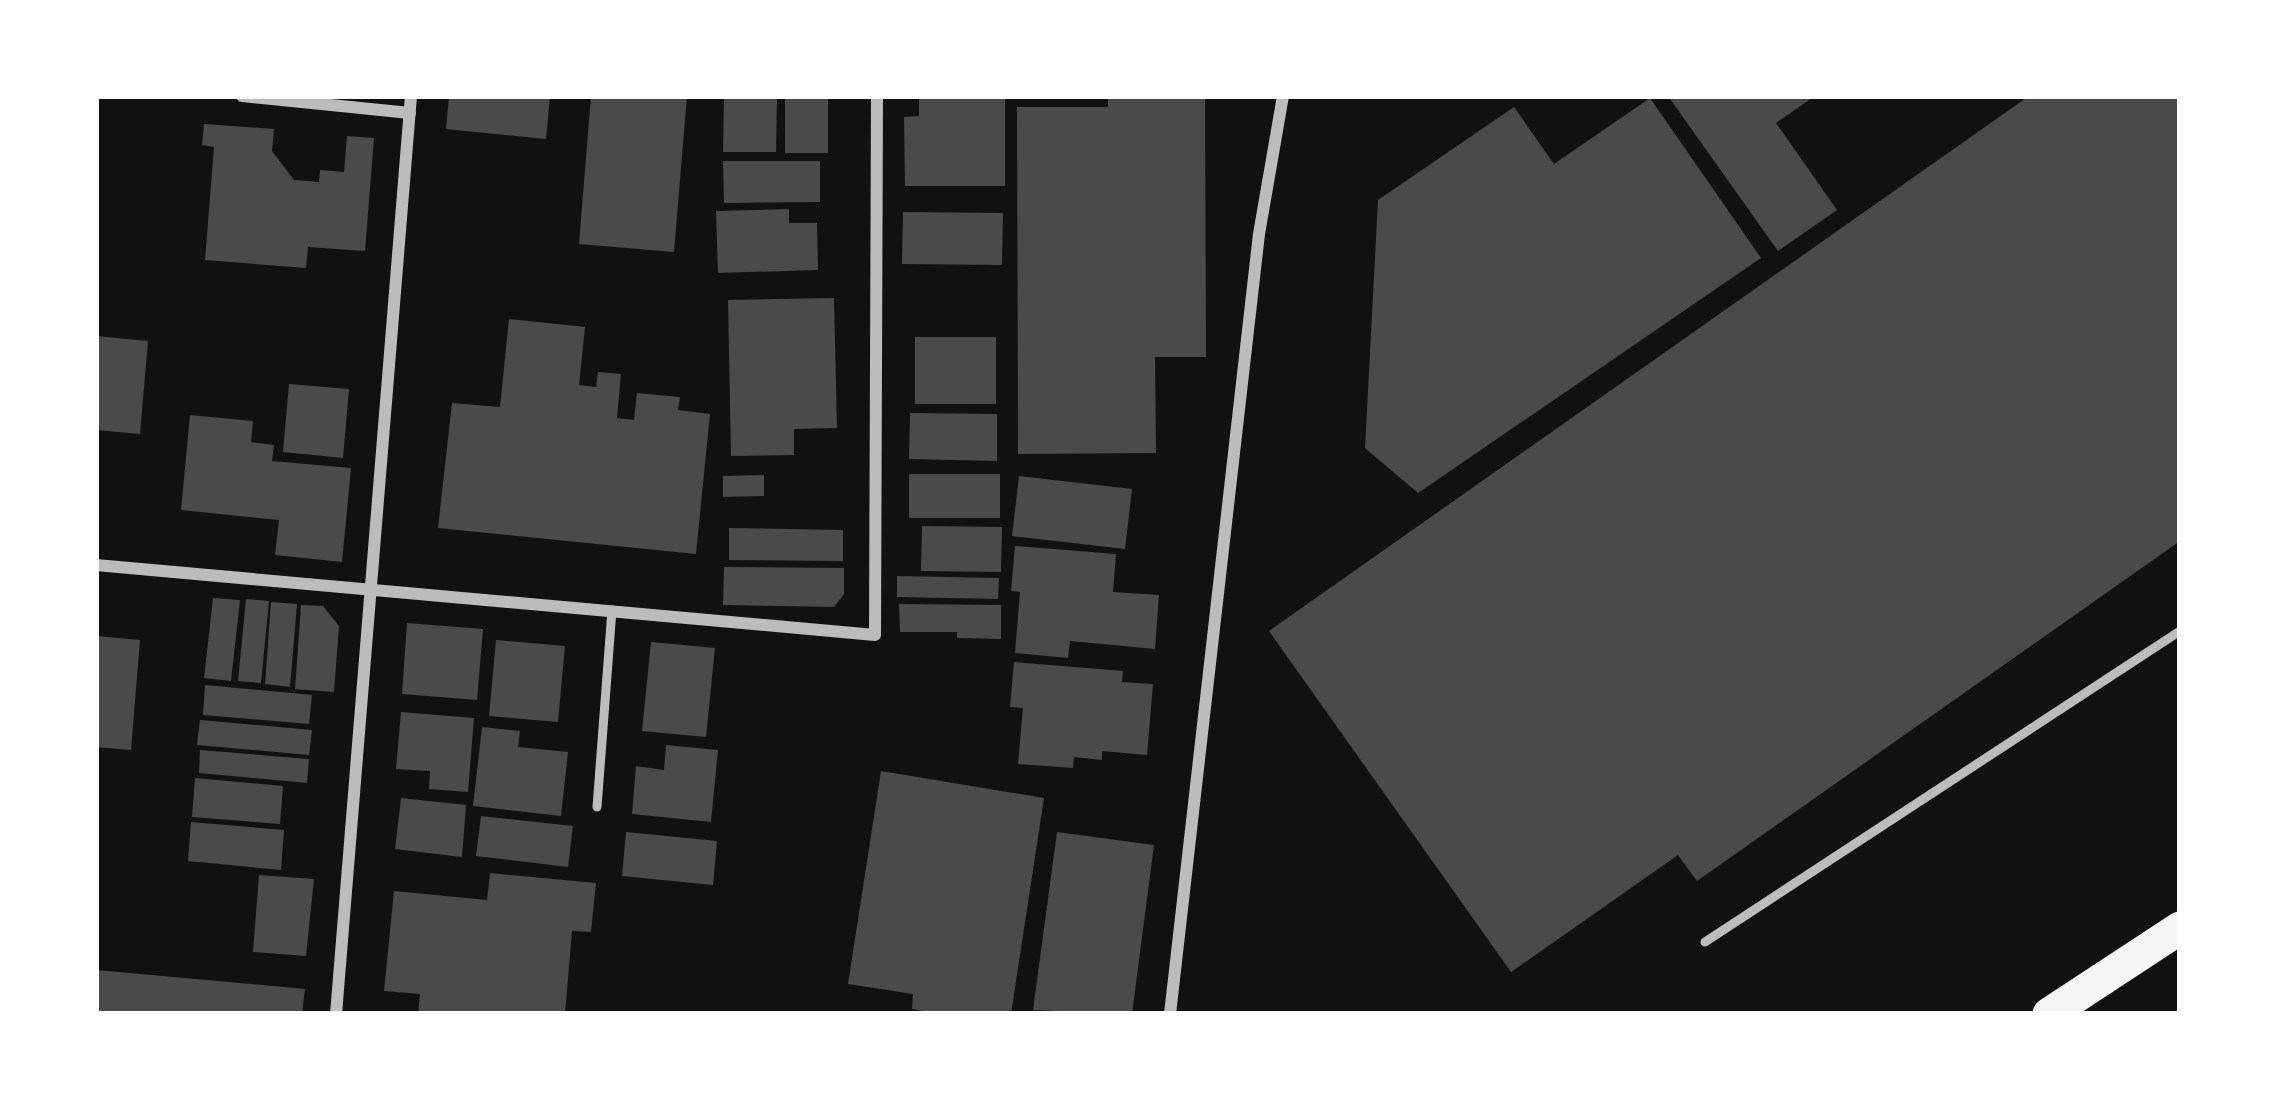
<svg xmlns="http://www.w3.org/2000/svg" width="2276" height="1110" font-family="'Crimson Pro',serif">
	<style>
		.building { fill: #4a4a4a }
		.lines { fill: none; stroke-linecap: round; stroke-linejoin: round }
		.service { stroke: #bcbcbc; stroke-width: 9 }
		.minor { stroke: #bcbcbc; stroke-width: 12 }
		.trunk { stroke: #f5f5f5; stroke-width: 33 }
	</style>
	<rect width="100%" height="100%" fill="#111"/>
	<g class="building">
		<polygon points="449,96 550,96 546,139 446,129"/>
		<polygon points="591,96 687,96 674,252 579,244"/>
		<polygon points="724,96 777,96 776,152 723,152"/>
		<rect x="785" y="96" width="43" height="57"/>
		<polygon points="919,96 1005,96 1005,186 905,186 904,117 919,116"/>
		<polygon points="1108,96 1205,96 1206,357 1155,357 1156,453 1018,454 1017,107 1108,107"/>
		<polygon points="1668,96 1815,96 1776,123 1837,210 1778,251"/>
		<polygon points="2029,96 2180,96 2180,541 1697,881 1678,855 1511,972 1269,631"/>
		<polygon points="1650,98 1761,258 1418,493 1365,448 1378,200 1514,107 1554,164"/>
		<polygon points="204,124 274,129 272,151 294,180 319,182 320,170 344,172 347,136 374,138 365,251 308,247 306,268 205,260 214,147 202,145"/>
		<polygon points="723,161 820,161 820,202 724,203"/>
		<polygon points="789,209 789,223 817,223 818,270 718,273 716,211"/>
		<polygon points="903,212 1003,213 1002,265 902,264"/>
		<polygon points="834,298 837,428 794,429 794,455 731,456 728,300"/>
		<polygon points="509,319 585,327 579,385 596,387 598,372 621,374 617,418 634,420 637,393 680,397 678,410 710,414 696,554 438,528 452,403 500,407"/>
		<polygon points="96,336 148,341 140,434 96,430"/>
		<rect x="915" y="337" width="81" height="67"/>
		<polygon points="289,384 349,389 343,458 283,452"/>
		<polygon points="910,413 997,414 997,461 909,459"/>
		<polygon points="190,415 253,421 251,442 274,445 272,461 351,468 342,562 275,555 279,520 181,510"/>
		<rect x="909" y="474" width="91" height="44"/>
		<polygon points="764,475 764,496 723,497 723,476"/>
		<polygon points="1019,476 1132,489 1125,549 1012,536"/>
		<polygon points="922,526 1002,527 1001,572 921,571"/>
		<polygon points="729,528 843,530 843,561 729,560"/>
		<polygon points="1015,546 1116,554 1113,592 1159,595 1155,649 1070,641 1068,658 1015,653 1020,592 1011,591"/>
		<polygon points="724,567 844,568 844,594 834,607 723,605"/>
		<polygon points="897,576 999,578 998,599 897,597"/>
		<polygon points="213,598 240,600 231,681 204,678"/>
		<polygon points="246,599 269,601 261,683 238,681"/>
		<polygon points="271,602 297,604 290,687 265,684"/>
		<polygon points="899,604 1001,605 1001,639 957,638 957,632 900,632"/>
		<polygon points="301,605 323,606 339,626 334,692 295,689"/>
		<polygon points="407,623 483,629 477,700 402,694"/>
		<polygon points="96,636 140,640 131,750 96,747"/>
		<polygon points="496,640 565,646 558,722 489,716"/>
		<polygon points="651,642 715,648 706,737 642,731"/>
		<polygon points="1014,662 1123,671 1122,682 1153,684 1147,755 1102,751 1102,760 1074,757 1073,768 1018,764 1023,708 1010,707"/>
		<polygon points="205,685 312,695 309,724 203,715"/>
		<polygon points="401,712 474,718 468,792 429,789 430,771 396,769"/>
		<polygon points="200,720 312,730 309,755 197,745"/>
		<polygon points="482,727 520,731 518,747 568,752 561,816 473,806"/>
		<polygon points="666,745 718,750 711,822 632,814 636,766 664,770"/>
		<polygon points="200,750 309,759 307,783 199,773"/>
		<polygon points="881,771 1044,798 1011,1014 942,1014 912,1009 913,994 848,984"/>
		<polygon points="195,778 283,786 280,824 192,817"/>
		<polygon points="401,798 466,805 462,857 395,849"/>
		<polygon points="481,816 573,826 568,867 476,856"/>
		<polygon points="191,822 284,830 281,870 188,861"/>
		<polygon points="626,832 717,841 713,885 622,876"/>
		<polygon points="1057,832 1154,845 1132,1014 1033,1010"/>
		<polygon points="490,873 596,883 591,932 572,931 565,1014 418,1014 420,994 384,991 394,891 487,900"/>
		<polygon points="259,875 314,879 306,956 253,952"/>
		<polygon points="96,970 305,989 302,1014 96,1014"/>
	</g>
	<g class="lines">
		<g class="service">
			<polyline points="597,807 612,610"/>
			<polyline points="1705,942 2180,631"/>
		</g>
		<g class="minor">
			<polyline points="242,96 410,113"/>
			<polyline points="96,565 875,635 877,96"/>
			<polyline points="336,1014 411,96"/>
			<polyline points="1170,1014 1259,234 1283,96"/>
		</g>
		<polyline class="trunk" points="2049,1014 2180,928"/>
	</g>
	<rect width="2276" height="1110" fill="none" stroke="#ffffff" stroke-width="198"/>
</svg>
